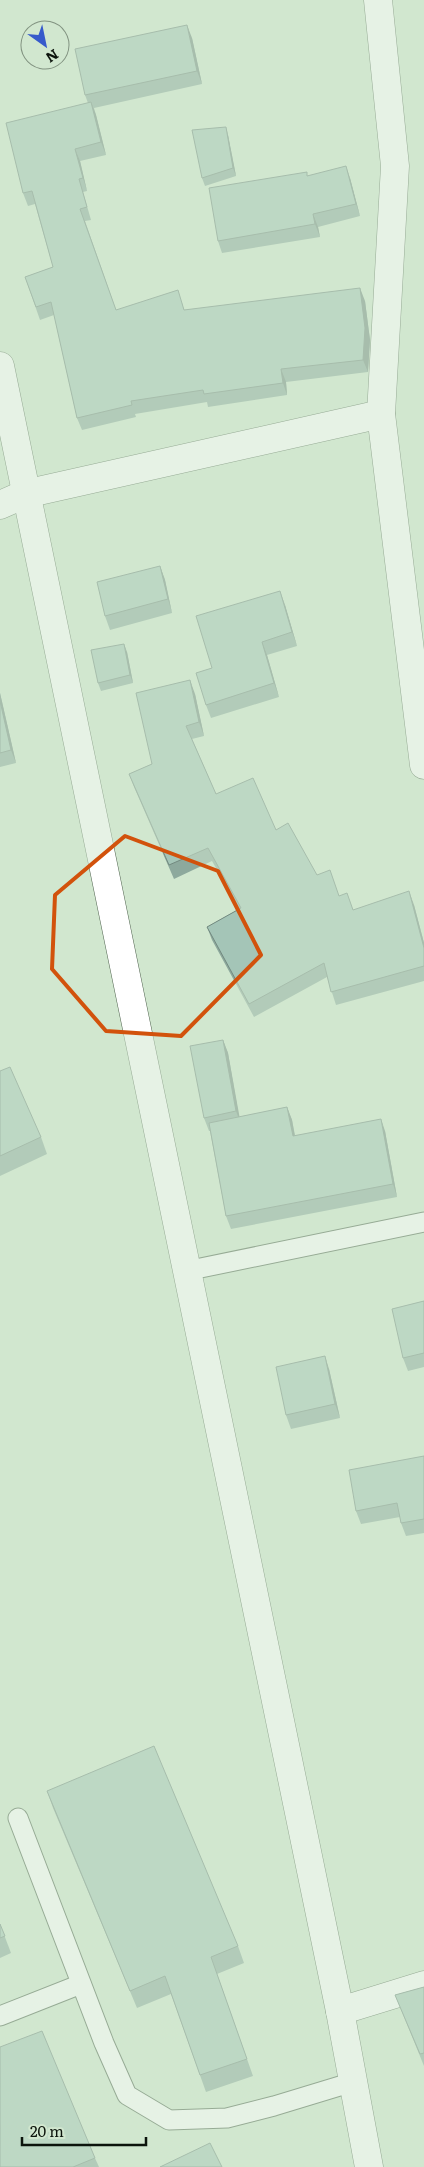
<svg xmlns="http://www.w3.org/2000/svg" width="424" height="2167" font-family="Literata,serif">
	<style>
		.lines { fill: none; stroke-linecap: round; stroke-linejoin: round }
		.lane-casing { stroke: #50634f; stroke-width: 21 }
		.street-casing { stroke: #50634f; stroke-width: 29 }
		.primary-casing { stroke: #50634f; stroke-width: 29 }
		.lane { stroke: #fff; stroke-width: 19 }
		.street { stroke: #fff; stroke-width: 28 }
		.primary { stroke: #fff; stroke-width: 28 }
		.wall { fill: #8da99d }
		.shaded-wall { fill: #738a80 }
		.building { fill: #a4c5b7; stroke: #738a80 }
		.marked { fill: none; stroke: #d2520c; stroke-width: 4; stroke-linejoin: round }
	</style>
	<rect width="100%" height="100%" fill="#d1e7cf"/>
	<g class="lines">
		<g class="lane-casing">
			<g id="lane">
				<polyline points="186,1271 424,1222"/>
				<polyline points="18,1818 104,2043 127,2095 169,2120 227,2118 274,2106 353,2082"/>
				<polyline points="0,2016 81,1984"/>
			</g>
		</g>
		<g class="street-casing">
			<g id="street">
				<polyline points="381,414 424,765"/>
				<polyline points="0,505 25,494 381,414 395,166 378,0"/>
				<polyline points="340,2011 424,1985"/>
			</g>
		</g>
		<g class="primary-casing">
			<polyline id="primary" points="0,366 340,2011 369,2167"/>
		</g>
		<use href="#lane" class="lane"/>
		<use href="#street" class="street"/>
		<use href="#primary" class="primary"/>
	</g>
	<g class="wall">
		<polygon points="192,38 202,84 94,108 96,115 106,155 80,161 87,191 83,192 91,220 85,221 116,310 182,303 184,310 365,301 370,340 368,372 286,382 287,395 208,407 207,402 135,414 136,417 82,430 77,418 54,315 40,320 25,277 53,267 35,204 28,206 23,193 88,103 85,95"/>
		<polygon points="228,135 236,176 205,186 202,178"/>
		<polygon points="308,176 350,178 360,216 318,227 320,237 222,253 218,241"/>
		<polygon points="160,566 165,580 172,613 110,630 105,616"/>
		<polygon points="285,605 297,646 267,655 279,697 211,718 206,705 212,668"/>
		<polygon points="127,652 133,683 101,691 98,683"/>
		<polygon points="0,693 16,763 0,767"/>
		<polygon points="195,694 204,736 192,739 216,794 276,830 317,875 353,910 414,905 424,943 424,981 336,1005 327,977 254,1017 212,940 207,927 239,909 212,861 174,879 134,787 129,774 152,764"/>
		<polygon points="223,1040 228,1053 239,1117 287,1107 292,1120 295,1135 385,1131 397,1197 231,1229 226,1216 210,1131 209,1131 204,1118"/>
		<polygon points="0,1071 41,1137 47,1154 0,1176"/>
		<polygon points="424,1301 424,1367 408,1371 403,1358"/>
		<polygon points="329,1369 340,1418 291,1429 286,1415"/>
		<polygon points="424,1456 424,1533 406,1536 401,1523 400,1517 361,1524 356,1511"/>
		<polygon points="47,1791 238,1946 244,1963 217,1974 253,2076 206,2092 171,1994 137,2008 53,1808"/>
		<polygon points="0,1924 11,1953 0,1958"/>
		<polygon points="424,1987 424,2066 395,1995"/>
		<polygon points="95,2158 99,2167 0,2167"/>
	</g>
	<g class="shaded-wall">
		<polygon points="187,25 192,38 202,84 197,71"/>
		<polygon points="91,102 96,115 106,155 101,142"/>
		<polygon points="226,127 228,135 236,176 233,168"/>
		<polygon points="75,149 80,161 87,191 83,178"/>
		<polygon points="346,166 350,178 360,216 356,204"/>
		<polygon points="313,214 318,227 320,237 315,224"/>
		<polygon points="360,288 365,301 370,340 368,372 363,360"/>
		<polygon points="281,369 286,382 287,395 283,383"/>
		<polygon points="160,566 165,580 172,613 168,599"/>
		<polygon points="280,591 285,605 297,646 292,632"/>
		<polygon points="262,642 267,655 279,697 274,683"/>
		<polygon points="124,644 127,652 133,683 130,675"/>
		<polygon points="190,680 195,694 204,736 199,722"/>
		<polygon points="0,693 16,763 11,750 0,701"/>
		<polygon points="409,891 414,905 424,943 424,948"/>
		<polygon points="223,1040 228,1053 241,1125 236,1111"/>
		<polygon points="287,1107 292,1120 297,1149 293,1136"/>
		<polygon points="381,1119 385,1131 397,1197 393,1184"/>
		<polygon points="325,1356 329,1369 340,1418 335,1404"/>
	</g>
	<g class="building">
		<polygon points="187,25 197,71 85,95 75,49"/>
		<polygon points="91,102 101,142 75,149 83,178 79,179 87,207 80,209 116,310 178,290 184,310 360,288 365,328 363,360 281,369 283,383 204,394 203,390 131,401 132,405 77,418 51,302 36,307 25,277 53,267 32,191 23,193 6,123"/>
		<polygon points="226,127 233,168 202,178 192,130"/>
		<polygon points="346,166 356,204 313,214 315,224 218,241 209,188 307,172 307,176"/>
		<polygon points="160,566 168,599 105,616 97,582"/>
		<polygon points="280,591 292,632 262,642 274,683 206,705 196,673 212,668 196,616"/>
		<polygon points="124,644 130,675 98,683 91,650"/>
		<polygon points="190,680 199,722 186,726 216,794 253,778 276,830 288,823 317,875 330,870 339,896 347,893 353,910 409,891 424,948 424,966 331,992 324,963 249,1004 207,927 241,908 208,848 169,865 129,774 152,764 136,693"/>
		<polygon points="0,701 11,750 0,753"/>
		<polygon points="223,1040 236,1111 204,1118 190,1046"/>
		<polygon points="10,1067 41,1137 0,1156 0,1071"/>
		<polygon points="287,1107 293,1136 381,1119 393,1184 226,1216 209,1123"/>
		<polygon points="424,1301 424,1353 403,1358 392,1309"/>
		<polygon points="325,1356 335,1404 286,1415 276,1367"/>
		<polygon points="424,1456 424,1519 401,1523 397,1503 356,1511 349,1470"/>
		<polygon points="154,1746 238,1946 211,1957 247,2059 200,2075 165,1976 130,1991 47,1791"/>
		<polygon points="0,1924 5,1936 0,1938"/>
		<polygon points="424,1987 424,2053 420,2054 395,1995"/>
		<polygon points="42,2031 95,2158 73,2167 0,2167 0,2047"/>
		<polygon points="210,2143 222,2167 160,2167"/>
	</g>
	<path d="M0 0H424V2167H0ZM125,836L218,871L261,955L181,1036L106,1031L52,969L55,895Z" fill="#d1e7cf" fill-opacity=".55" fill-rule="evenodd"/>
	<path class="marked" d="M125,836L218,871L261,955L181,1036L106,1031L52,969L55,895Z"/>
	<g transform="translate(45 45) rotate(147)"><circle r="24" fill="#d1e7cf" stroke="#829381"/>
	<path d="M0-4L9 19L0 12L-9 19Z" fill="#365acb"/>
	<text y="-8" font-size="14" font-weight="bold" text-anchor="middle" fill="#0c140c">N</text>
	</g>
	<path d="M22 2137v8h124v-8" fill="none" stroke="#0c140c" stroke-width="2.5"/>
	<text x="30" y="2137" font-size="15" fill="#0c140c" stroke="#d1e7cf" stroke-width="4" paint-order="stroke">20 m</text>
</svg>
